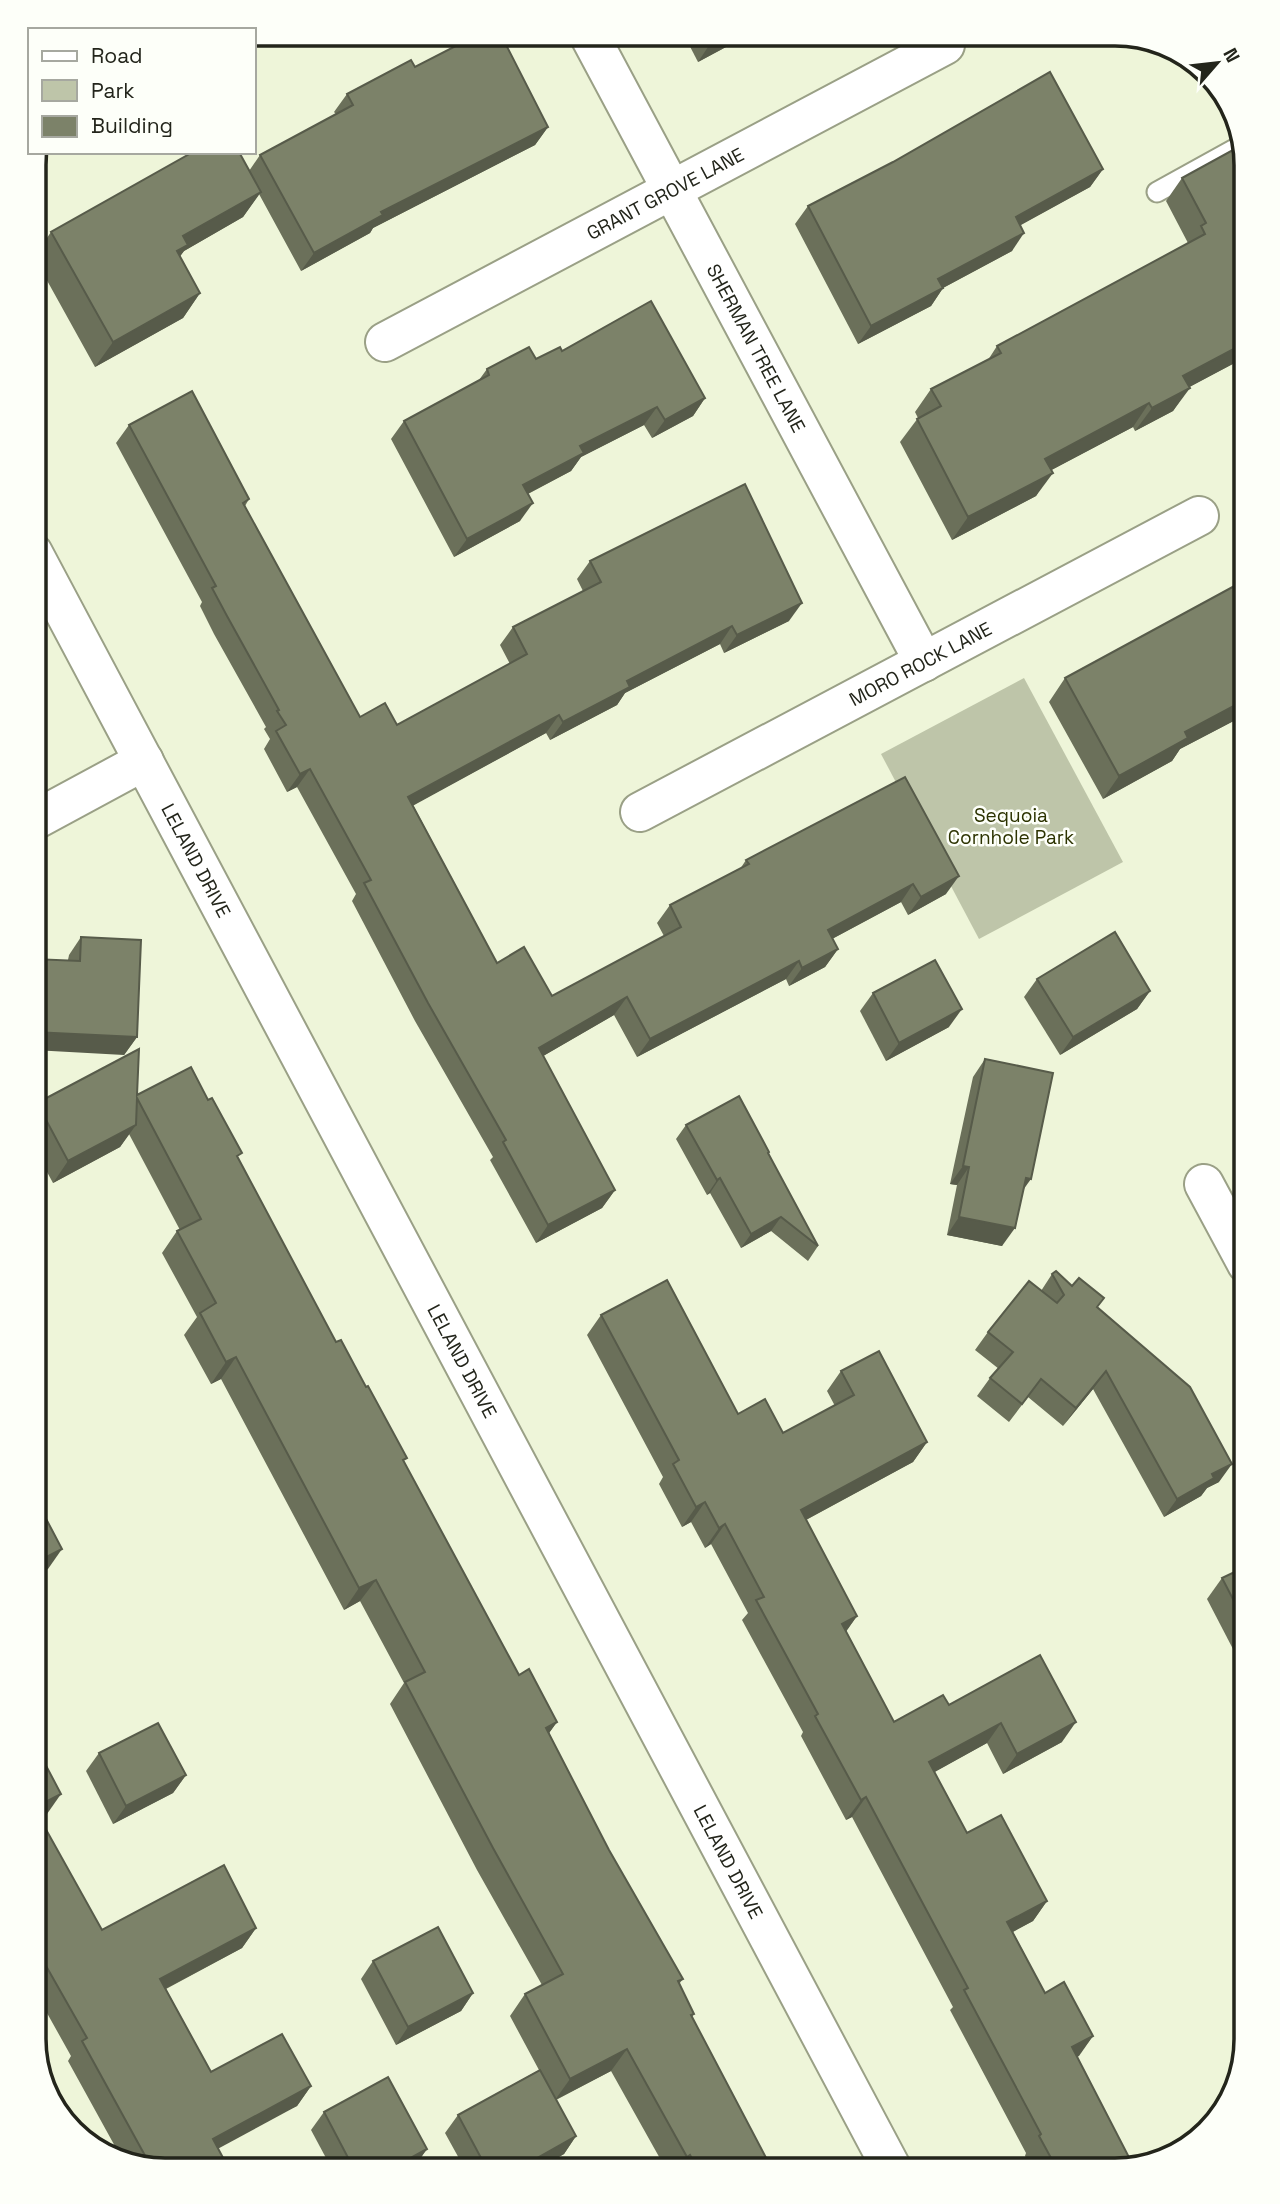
<svg xmlns="http://www.w3.org/2000/svg" width="1280" height="2204" font-family="'Space Grotesk',sans-serif">
	<style>
		.green { fill: #bec5a9 }
		.lines { fill: none; stroke-linecap: round; stroke-linejoin: round }
		.service-casing { stroke: #9aa086; stroke-width: 23 }
		.minor-casing { stroke: #9aa086; stroke-width: 42 }
		.service { stroke: #fff; stroke-width: 19 }
		.minor { stroke: #fff; stroke-width: 38 }
		.wall { fill: #6b705a }
		.shaded-wall { fill: #575b4a }
		.building { fill: #7c8269; stroke: #575b4a; stroke-width: 2 }
		.labels { text-anchor: middle; stroke-width: 5; stroke-linejoin: round; paint-order: stroke }
		.street-label { font-size: 19px; fill: #23251b; stroke: #fdfff9 }
		.park-label { font-size: 19px; fill: #2c3300; stroke: #fdfff9 }
		.rim { fill: none; stroke: #23251b; stroke-width: 3.5 }
	</style>
	<rect width="100%" height="100%" fill="#eef5d9"/>
	<polygon class="green" points="1024,678 1123,862 979,939 881,754"/>
	<g class="lines">
		<g class="service-casing">
			<polyline id="service" points="1157,192 1242,145"/>
		</g>
		<g class="minor-casing">
			<g id="minor">
				<path id="s1" d="M588,33L924,662"/>
				<path id="s2" d="M385,342L945,45"/>
				<path id="s3" d="M33,553L893,2171"/>
				<path id="s4" d="M640,812L1199,516"/>
				<polyline points="33,821 144,761"/>
				<polyline points="1204,1184 1247,1264"/>
			</g>
		</g>
		<use href="#service" class="service"/>
		<use href="#minor" class="minor"/>
	</g>
	<g class="wall">
		<polygon points="683,33 752,33 698,62"/>
		<polygon points="415,67 548,127 535,145 373,228 370,233 301,271 259,194 243,217 184,251 180,256 200,293 183,318 95,367 34,257 51,232 249,171 260,155 336,114 334,112 347,94"/>
		<polygon points="1247,164 1247,363 1244,358 1189,387 1173,411 1135,431 1133,427 1051,470 1036,496 952,540 900,442 918,418 915,412 931,389 988,360 997,346 1188,243 1166,201 1182,178"/>
		<polygon points="1103,169 1090,187 1020,225 1012,251 943,288 931,306 858,344 795,224 808,206"/>
		<polygon points="562,351 705,398 693,416 652,438 644,425 581,457 571,471 528,494 520,521 454,557 391,439 404,421 479,380 487,369 536,359"/>
		<polygon points="129,425 249,499 245,506 360,717 397,725 510,664 500,645 513,627 583,591 577,579 590,561 789,621 724,653 720,644 625,693 617,705 550,740 546,733 413,805 497,963 552,996 664,936 657,923 670,905 740,869 746,860 905,777 946,894 908,915 901,902 832,939 838,949 825,967 789,986 786,979 637,1057 614,1015 543,1056 615,1190 602,1208 536,1243 490,1160 493,1157 415,1021 352,901 356,894 297,787 287,792 264,749 270,739 264,729 266,727 214,634 200,606 202,602 116,443"/>
		<polygon points="1247,575 1247,714 1180,749 1172,761 1103,799 1049,702 1065,678 1233,587 1238,579"/>
		<polygon points="81,937 137,1037 124,1055 68,960 69,955"/>
		<polygon points="1037,979 1150,991 1137,1009 1060,1055 1024,997"/>
		<polygon points="873,993 949,1027 886,1061 860,1011"/>
		<polygon points="985,1059 1023,1190 1002,1246 947,1235 957,1185 950,1184 973,1077"/>
		<polygon points="137,1095 238,1158 336,1342 404,1463 519,1675 557,1722 549,1733 609,1850 683,1979 679,1984 694,2014 692,2017 773,2171 667,2171 611,2071 556,2100 576,2136 564,2154 534,2171 466,2171 445,2133 458,2115 539,2070 510,2016 525,1994 542,1985 477,1870 390,1704 404,1683 360,1601 344,1610 221,1379 211,1384 184,1335 197,1317 162,1253 177,1231 180,1230 129,1134 120,1147 53,1183 33,1146 33,1109 37,1103"/>
		<polygon points="686,1125 818,1246 808,1261 771,1231 741,1248 710,1193 707,1195 676,1139"/>
		<polygon points="1052,1274 1097,1307 1219,1482 1207,1488 1201,1496 1164,1517 1093,1389 1063,1426 1028,1397 1009,1422 977,1396 990,1378 999,1369 975,1350 988,1332 1041,1291"/>
		<polygon points="601,1315 738,1414 783,1433 835,1406 827,1391 841,1371 927,1442 913,1462 806,1520 857,1616 846,1631 894,1722 949,1705 1062,1742 1003,1774 987,1743 934,1772 967,1833 1047,1901 1033,1921 1013,1932 1045,1993 1093,2036 1077,2057 1116,2171 1033,2171 1025,2156 1026,2153 950,2010 953,2007 852,1817 846,1820 801,1736 803,1732 742,1620 748,1613 711,1544 705,1548 691,1522 682,1527 659,1484 663,1477 587,1335"/>
		<polygon points="1247,1566 1247,1676 1207,1599 1222,1578"/>
		<polygon points="33,1741 47,1814 39,1818 102,1930 256,1928 242,1948 166,1989 211,2072 311,2086 297,2106 156,2170 122,2159 68,2061 71,2056 33,1988"/>
		<polygon points="99,1753 186,1775 173,1793 113,1824 86,1771"/>
		<polygon points="373,1961 473,1993 461,2011 396,2045 361,1979"/>
		<polygon points="324,2112 427,2149 414,2167 408,2171 333,2171 311,2130"/>
	</g>
	<g class="shaded-wall">
		<polygon points="731,33 752,33 698,62 710,44"/>
		<polygon points="548,127 535,145 373,228 370,233 301,271 314,253 381,212"/>
		<polygon points="1103,169 1090,187 1003,235 1016,217"/>
		<polygon points="261,192 243,217 184,251 170,270 183,236"/>
		<polygon points="1024,233 1012,251 926,297 938,279"/>
		<polygon points="943,288 931,306 858,344 871,326"/>
		<polygon points="200,293 183,318 95,367 113,342"/>
		<polygon points="1247,342 1247,354 1244,358 1167,399 1183,376"/>
		<polygon points="1190,388 1173,411 1135,431 1152,408"/>
		<polygon points="705,398 693,416 652,438 665,420"/>
		<polygon points="1149,403 1133,427 1029,482 1045,459"/>
		<polygon points="657,407 644,425 581,457 571,471 510,503 523,485 580,446"/>
		<polygon points="1053,473 1036,496 952,540 968,517"/>
		<polygon points="533,503 520,521 454,557 467,539"/>
		<polygon points="802,603 789,621 724,653 737,635"/>
		<polygon points="732,626 720,644 625,693 617,705 550,740 563,722 627,681"/>
		<polygon points="1247,699 1247,714 1180,749 1172,761 1103,799 1119,776 1185,732"/>
		<polygon points="559,715 546,733 396,815 408,797"/>
		<polygon points="310,769 297,787 287,792 300,774"/>
		<polygon points="959,876 946,894 908,915 921,897"/>
		<polygon points="913,884 901,902 815,948 828,930"/>
		<polygon points="838,949 825,967 789,986 802,968"/>
		<polygon points="799,961 786,979 637,1057 650,1039"/>
		<polygon points="1150,991 1137,1009 1060,1055 1073,1037"/>
		<polygon points="627,997 614,1015 526,1066 539,1048"/>
		<polygon points="962,1009 949,1027 886,1061 899,1043"/>
		<polygon points="33,1032 137,1037 124,1055 33,1050"/>
		<polygon points="136,1125 120,1147 53,1183 68,1161"/>
		<polygon points="963,1166 969,1167 957,1185 950,1184"/>
		<polygon points="720,1178 710,1193 707,1195 717,1180"/>
		<polygon points="1026,1178 1031,1179 1018,1197"/>
		<polygon points="615,1190 602,1208 536,1243 548,1225"/>
		<polygon points="781,1217 771,1231 741,1248 751,1234"/>
		<polygon points="959,1217 1015,1228 1002,1246 947,1235"/>
		<polygon points="236,1357 221,1379 211,1384 226,1362"/>
		<polygon points="1106,1371 1093,1389 1063,1426 1076,1408"/>
		<polygon points="927,1442 913,1462 787,1530 801,1510"/>
		<polygon points="1232,1464 1219,1482 1207,1488 1201,1496 1164,1517 1177,1499 1212,1474"/>
		<polygon points="705,1502 691,1522 682,1527 696,1507"/>
		<polygon points="725,1524 711,1544 705,1548 719,1528"/>
		<polygon points="62,1549 48,1569 33,1577 33,1564"/>
		<polygon points="376,1580 360,1601 344,1610 359,1588"/>
		<polygon points="857,1616 843,1636 842,1624"/>
		<polygon points="557,1722 541,1744 546,1728"/>
		<polygon points="1076,1722 1062,1742 1003,1774 1017,1754"/>
		<polygon points="1001,1723 987,1743 915,1783 929,1762"/>
		<polygon points="186,1775 173,1793 113,1824 126,1806"/>
		<polygon points="61,1794 47,1814 33,1821 33,1809"/>
		<polygon points="866,1797 852,1817 846,1820 861,1800"/>
		<polygon points="1047,1901 1033,1921 993,1942 1007,1922"/>
		<polygon points="256,1928 242,1948 146,1999 160,1979"/>
		<polygon points="473,1993 461,2011 396,2045 408,2027"/>
		<polygon points="1093,2036 1079,2056 1058,2067 1072,2047"/>
		<polygon points="627,2049 611,2071 555,2100 570,2079"/>
		<polygon points="311,2086 297,2106 199,2159 213,2139"/>
		<polygon points="576,2136 564,2154 534,2171 514,2171"/>
		<polygon points="427,2149 414,2167 408,2171 387,2171"/>
		<polygon points="690,2155 680,2171 677,2171 687,2157"/>
	</g>
	<g class="building">
		<polygon points="481,33 500,33 548,127 381,212 383,215 314,253 260,155 353,105 347,94 411,60 415,67"/>
		<polygon points="705,33 731,33 710,44"/>
		<polygon points="1050,72 1103,169 1016,217 1024,233 938,279 943,288 871,326 808,206 893,162"/>
		<polygon points="1242,145 1247,164 1247,342 1183,376 1190,388 1152,408 1149,403 1045,459 1053,473 968,517 917,419 941,406 931,389 1001,353 997,346 1205,234 1201,226 1206,223 1182,178"/>
		<polygon points="193,152 239,152 261,192 183,236 188,245 177,251 200,293 113,342 51,232"/>
		<polygon points="651,301 705,398 665,420 657,407 580,446 584,453 523,485 533,503 467,539 404,421 489,375 487,369 529,347 536,359 560,347 562,351"/>
		<polygon points="192,391 249,499 243,503 360,717 385,703 397,725 527,654 513,627 601,582 590,561 745,484 802,603 737,635 732,626 627,681 630,687 563,722 559,715 408,797 497,963 524,947 552,996 681,927 670,905 749,864 746,860 905,777 959,876 921,897 913,884 828,930 838,949 802,968 799,961 650,1039 627,997 539,1048 615,1190 548,1225 503,1142 506,1140 428,1003 364,883 371,880 310,769 300,774 276,731 286,725 277,711 279,710 227,616 212,588 216,586 129,425"/>
		<polygon points="1247,575 1247,699 1185,732 1188,738 1119,776 1065,678 1240,583 1238,579"/>
		<polygon points="1115,932 1150,991 1073,1037 1037,979"/>
		<polygon points="81,937 141,940 137,1037 33,1032 33,959 80,961"/>
		<polygon points="935,960 962,1009 899,1043 873,993"/>
		<polygon points="139,1049 137,1095 191,1067 208,1100 212,1098 242,1153 237,1156 336,1342 341,1340 366,1387 368,1386 407,1458 403,1460 519,1675 529,1669 557,1722 546,1728 609,1850 683,1979 678,1981 694,2014 691,2015 773,2171 699,2171 690,2155 687,2157 627,2049 570,2079 525,1994 563,1974 493,1848 405,1682 425,1672 376,1580 359,1588 236,1357 226,1362 200,1313 216,1303 177,1231 201,1219 137,1098 136,1125 68,1161 37,1103"/>
		<polygon points="985,1059 1053,1073 1031,1179 1026,1178 1015,1228 959,1217 969,1167 963,1166"/>
		<polygon points="739,1096 769,1152 768,1153 818,1246 781,1217 751,1234 720,1178 717,1180 686,1125"/>
		<polygon points="1056,1271 1072,1286 1079,1278 1104,1298 1097,1307 1190,1387 1232,1464 1212,1474 1214,1478 1177,1499 1106,1371 1076,1408 1041,1379 1022,1404 990,1378 1013,1352 988,1332 1029,1281 1057,1303 1064,1295 1052,1274"/>
		<polygon points="667,1280 738,1414 765,1399 783,1433 854,1395 841,1371 879,1351 927,1442 801,1510 857,1616 842,1624 894,1722 943,1695 949,1705 1040,1655 1076,1722 1017,1754 1001,1723 929,1762 967,1833 1001,1815 1047,1901 1007,1922 1045,1993 1064,1982 1093,2036 1072,2047 1134,2167 1116,2171 1054,2171 1057,2169 1039,2136 1041,2134 964,1990 968,1988 866,1797 861,1800 815,1716 818,1714 756,1600 764,1597 725,1524 719,1528 705,1502 696,1507 673,1464 679,1460 601,1315"/>
		<polygon points="33,1494 62,1549 33,1564"/>
		<polygon points="1247,1566 1247,1626 1222,1578"/>
		<polygon points="158,1723 186,1775 126,1806 99,1753"/>
		<polygon points="33,1741 61,1794 34,1808 102,1930 224,1865 256,1928 160,1979 211,2072 282,2034 311,2086 213,2139 230,2171 157,2170 151,2160 148,2161 82,2041 87,2038 33,1943"/>
		<polygon points="438,1927 473,1993 408,2027 373,1961"/>
		<polygon points="540,2070 576,2136 514,2171 488,2171 458,2115"/>
		<polygon points="388,2077 427,2149 387,2171 355,2171 324,2112"/>
	</g>
	<g class="labels">
		<g class="street-label">
			<text dy="7" stroke="none"><textPath href="#s2" startOffset="317">GRANT GROVE LANE</textPath></text>
			<text dy="7" stroke="none"><textPath href="#s1" startOffset="357">SHERMAN TREE LANE</textPath></text>
			<text dy="7" stroke="none"><textPath href="#s4" startOffset="317">MORO ROCK LANE</textPath></text>
			<text dy="7" stroke="none"><textPath href="#s3" startOffset="348">LELAND DRIVE</textPath></text>
			<text dy="7" stroke="none"><textPath href="#s3" startOffset="915">LELAND DRIVE</textPath></text>
			<text dy="7" stroke="none"><textPath href="#s3" startOffset="1482">LELAND DRIVE</textPath></text>
		</g>
		<g class="park-label">
			<text x="1011" y="822">Sequoia<tspan x="1011" dy="22">Cornhole Park</tspan></text>
		</g>
	</g>
	<path d="M0 0H1280V2204H0ZM165 46H1115A119 119 0 0 1 1234 165V2039A119 119 0 0 1 1115 2158H165A119 119 0 0 1 46 2039V165A119 119 0 0 1 165 46Z" fill="#fdfff9" fill-rule="evenodd"/>
	<path class="rim" d="M165 46H1115A119 119 0 0 1 1234 165V2039A119 119 0 0 1 1115 2158H165A119 119 0 0 1 46 2039V165A119 119 0 0 1 165 46Z"/>
	<rect x="28" y="28" width="228" height="126" fill="#fdfff9" stroke="#a6a8a0" stroke-width="2"/>
	<rect x="42" y="51" width="35" height="10" fill="#ffffff" stroke="#a6a8a0" stroke-width="2"/>
	<text x="91" y="63" font-size="21" fill="#23251b">Road</text>
	<rect x="42" y="80" width="35" height="21" fill="#bec5a9" stroke="#a6a8a0" stroke-width="2"/>
	<text x="91" y="98" font-size="21" fill="#23251b">Park</text>
	<rect x="42" y="116" width="35" height="21" fill="#7c8269" stroke="#a6a8a0" stroke-width="2"/>
	<text x="91" y="133" font-size="21" fill="#23251b">Building</text>
	<g transform="translate(1217 63) rotate(62)" stroke="#fdfff9" stroke-width="5" paint-order="stroke">
	<path d="M0-5L12 26L0 18L-12 26Z" fill="#23251b"/>
	<text y="-10" font-size="19" font-weight="bold" text-anchor="middle" fill="#23251b">N</text>
	</g>
</svg>
